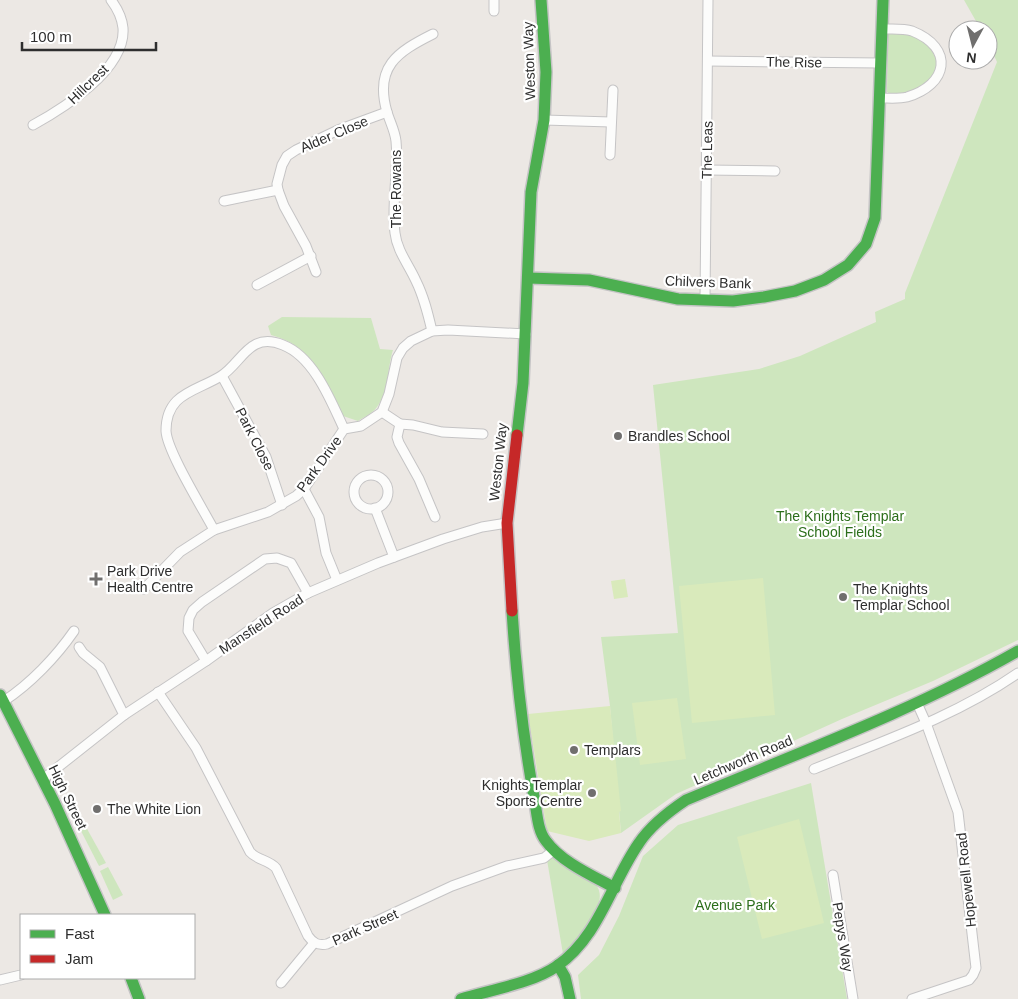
<svg xmlns="http://www.w3.org/2000/svg" width="1018" height="999" font-family="Helvetica,sans-serif">
	<style>
		.green { fill: #cee6be }
		.pitch { fill: #d9eabb }
		.lines { fill: none; stroke-linecap: round; stroke-linejoin: round }
		.street-casing { stroke: #c5c4c5; stroke-width: 11 }
		.fast-casing { stroke: #c5c4c5; stroke-width: 14 }
		.jam-casing { stroke: #c5c4c5; stroke-width: 14 }
		.street { stroke: #fcfcfb; stroke-width: 9 }
		.fast { stroke: #4caf50; stroke-width: 11 }
		.jam { stroke: #c62828; stroke-width: 11 }
		.poi-dot { fill: #706f6e; stroke: #fff; stroke-width: 2 }
		.labels { text-anchor: middle; stroke-width: 4.5; stroke-linejoin: round; paint-order: stroke }
		.street-label { font-size: 14px; fill: #2e2e2e; stroke: #fff }
		.poi-label { font-size: 14px; fill: #2e2e2e; stroke: #fff; text-anchor: start }
		.park-label { font-size: 14px; fill: #2c6e1b; stroke: #fff }
	</style>
	<rect width="100%" height="100%" fill="#ece8e4"/>
	<g class="green">
		<polygon points="964,0 1018,0 1018,640 933,681 842,719 676,794 621,833 610,706 601,637 678,633 653,385 759,369 800,356 876,322 875,312 905,299 905,293 997,62 988,43 988,30 981,30"/>
		<polygon points="905,31 934,48 938,65 932,79 910,94 890,94 887,92 888,35 890,32"/>
		<path d="M282,317L371,318L380,349L393,350C387,369 389,391 377,407C372,414 364,417 358,421L343,416C334,399 314,360 300,349C291,342 282,338 271,335L268,326Z"/>
		<polygon points="811,783 847,999 581,999 578,975 599,955 619,916 643,856 678,825"/>
		<polygon points="86,827 106,863 99,866 80,829"/>
		<path d="M553,857C559,861 565,867 571,871C578,875 589,878 595,884C613,902 576,941 563,954L547,860Z"/>
		<polygon points="108,867 123,895 113,900 100,871"/>
	</g>
	<g class="pitch">
		<polygon points="763,578 775,715 692,723 679,586"/>
		<polygon points="625,579 628,597 614,599 611,581"/>
		<polygon points="677,698 686,759 640,765 632,703"/>
		<polygon points="610,706 621,811 619,812 621,833 589,841 547,831 528,714"/>
		<polygon points="799,819 824,923 762,939 737,837"/>
	</g>
	<g class="lines">
		<g class="street-casing">
			<g id="street">
				<polyline points="494,11 494,0"/>
				<polyline points="708,61 880,63"/>
				<path d="M880,98C889,98 899,99 907,97C948,85 955,48 912,31C903,28 892,29 882,29"/>
				<polyline points="544,120 611,122"/>
				<path d="M33,125C64,108 126,69 123,28C122,18 117,8 111,0"/>
				<polyline points="610,155 613,90"/>
				<polyline points="707,170 775,171"/>
				<polyline points="224,201 278,190"/>
				<polyline points="316,272 306,246 284,206 278,190 277,184 282,165 287,156 296,150 338,130 387,112"/>
				<polyline points="257,285 311,256"/>
				<polyline points="705,300 708,0"/>
				<path d="M432,331C428,314 424,297 416,281C409,265 397,251 395,233C391,202 399,172 396,141C395,131 390,122 387,112C374,67 397,52 433,34"/>
				<polyline points="222,376 266,457 282,505"/>
				<polyline points="382,412 400,424 397,437 399,443 419,479 435,517"/>
				<polyline points="400,424 413,425 442,432 483,434"/>
				<circle cx="371" cy="492" r="17"/>
				<polyline points="304,489 319,517 326,553 337,580"/>
				<polyline points="375,508 394,557"/>
				<path d="M214,530C203,509 167,451 166,431C166,393 195,392 221,376C242,363 249,331 283,345C314,357 331,401 344,429"/>
				<polyline points="144,589 180,552 214,530 268,512 296,496 304,489 344,429 361,426 382,412 389,394 397,358 403,348 411,341 432,331 448,330 526,334"/>
				<polyline points="79,647 83,653 100,667 124,715"/>
				<polyline points="206,661 188,631 189,618 193,610 202,602 265,559 277,558 291,563 308,593"/>
				<path d="M158,692L196,748L250,852C257,860 269,860 276,868L308,936C313,943 318,946 327,944L452,886L507,866L544,858L554,850"/>
				<path d="M4,701C30,684 56,657 74,631"/>
				<path d="M814,769C883,741 956,716 1018,673"/>
				<polyline points="43,779 124,715 206,661 273,613 308,593 378,563 443,539 482,527 507,523"/>
				<polyline points="833,875 853,999"/>
				<polyline points="0,980 21,975"/>
				<polyline points="281,983 314,943"/>
				<polyline points="912,999 969,980 973,975 976,968 958,812 926,723 917,703"/>
			</g>
		</g>
		<g class="fast-casing">
			<g id="fast">
				<polyline points="528,278 589,280 678,299 733,301 764,297 795,291 824,280 848,265 866,244 875,218 883,0"/>
				<polyline points="517,435 523,383 531,192 544,120 546,72 541,0"/>
				<path d="M512,611C516,674 523,736 534,797C537,811 537,830 546,841C561,862 593,876 615,888"/>
				<polyline points="0,695 55,804 105,915"/>
				<polyline points="558,965 565,977 570,999"/>
				<polyline points="131,978 139,999"/>
				<path d="M461,999C490,990 533,983 557,966C599,937 611,883 639,843C651,825 668,812 686,800C798,753 913,711 1018,651"/>
			</g>
		</g>
		<g class="jam-casing">
			<polyline id="jam" points="512,611 507,523 517,435"/>
		</g>
		<use href="#street" class="street"/>
		<use href="#fast" class="fast"/>
		<use href="#jam" class="jam"/>
	</g>
	<g class="poi-dot">
		<circle cx="618" cy="436" r="5"/>
		<path d="M93.5 571.5h5v5h5v5h-5v5h-5v-5h-5v-5h5z"/>
		<circle cx="843" cy="597" r="5"/>
		<circle cx="574" cy="750" r="5"/>
		<circle cx="592" cy="793" r="5"/>
		<circle cx="97" cy="809" r="5"/>
	</g>
	<g class="labels">
		<g class="street-label">
			<text transform="translate(529 61) rotate(-92)" y="5">Weston Way</text>
			<text transform="translate(794 62) rotate(1)" y="5">The Rise</text>
			<text transform="translate(88 84) rotate(-44)" y="5">Hillcrest</text>
			<text transform="translate(334 134) rotate(-23)" y="5">Alder Close</text>
			<text transform="translate(707 150) rotate(-89)" y="5">The Leas</text>
			<text transform="translate(396 189) rotate(-90)" y="5">The Rowans</text>
			<text transform="translate(708 282) rotate(2)" y="5">Chilvers Bank</text>
			<text transform="translate(255 439) rotate(63)" y="5">Park Close</text>
			<text transform="translate(498 462) rotate(-84)" y="5">Weston Way</text>
			<text transform="translate(319 464) rotate(-54)" y="5">Park Drive</text>
			<text transform="translate(261 624) rotate(-33)" y="5">Mansfield Road</text>
			<text transform="translate(743 760) rotate(-23)" y="5">Letchworth Road</text>
			<text transform="translate(68 797) rotate(64)" y="5">High Street</text>
			<text transform="translate(966 880) rotate(-96)" y="5">Hopewell Road</text>
			<text transform="translate(365 927) rotate(-24)" y="5">Park Street</text>
			<text transform="translate(843 937) rotate(81)" y="5">Pepys Way</text>
		</g>
		<g class="poi-label">
			<text x="628" y="441">Brandles School</text>
			<text x="107" y="576">Park Drive<tspan x="107" dy="16">Health Centre</tspan></text>
			<text x="853" y="594">The Knights<tspan x="853" dy="16">Templar School</tspan></text>
			<text x="584" y="755">Templars</text>
			<text x="582" y="790" text-anchor="end">Knights Templar<tspan x="582" dy="16">Sports Centre</tspan></text>
			<text x="107" y="814">The White Lion</text>
		</g>
		<g class="park-label">
			<text x="840" y="521">The Knights Templar<tspan x="840" dy="16">School Fields</tspan></text>
			<text x="735" y="910">Avenue Park</text>
		</g>
	</g>
	<rect x="20" y="914" width="175" height="65" fill="#ffffff" stroke="#ababab"/>
	<rect x="30" y="930" width="25" height="8" fill="#4caf50" stroke="#ababab"/>
	<text x="65" y="939" font-size="15" fill="#2e2e2e">Fast</text>
	<rect x="30" y="955" width="25" height="8" fill="#c62828" stroke="#ababab"/>
	<text x="65" y="964" font-size="15" fill="#2e2e2e">Jam</text>
	<g transform="translate(973 45) rotate(187)"><circle r="24" fill="#ffffff" stroke="#ababab"/>
	<path d="M0-4L9 19L0 12L-9 19Z" fill="#706f6e"/>
	<text y="-8" font-size="14" font-weight="bold" text-anchor="middle" fill="#2e2e2e">N</text>
	</g>
	<path d="M22 42v8h134v-8" fill="none" stroke="#2e2e2e" stroke-width="2.5"/>
	<text x="30" y="42" font-size="15" fill="#2e2e2e" stroke="#ffffff" stroke-width="4" paint-order="stroke">100 m</text>
</svg>
